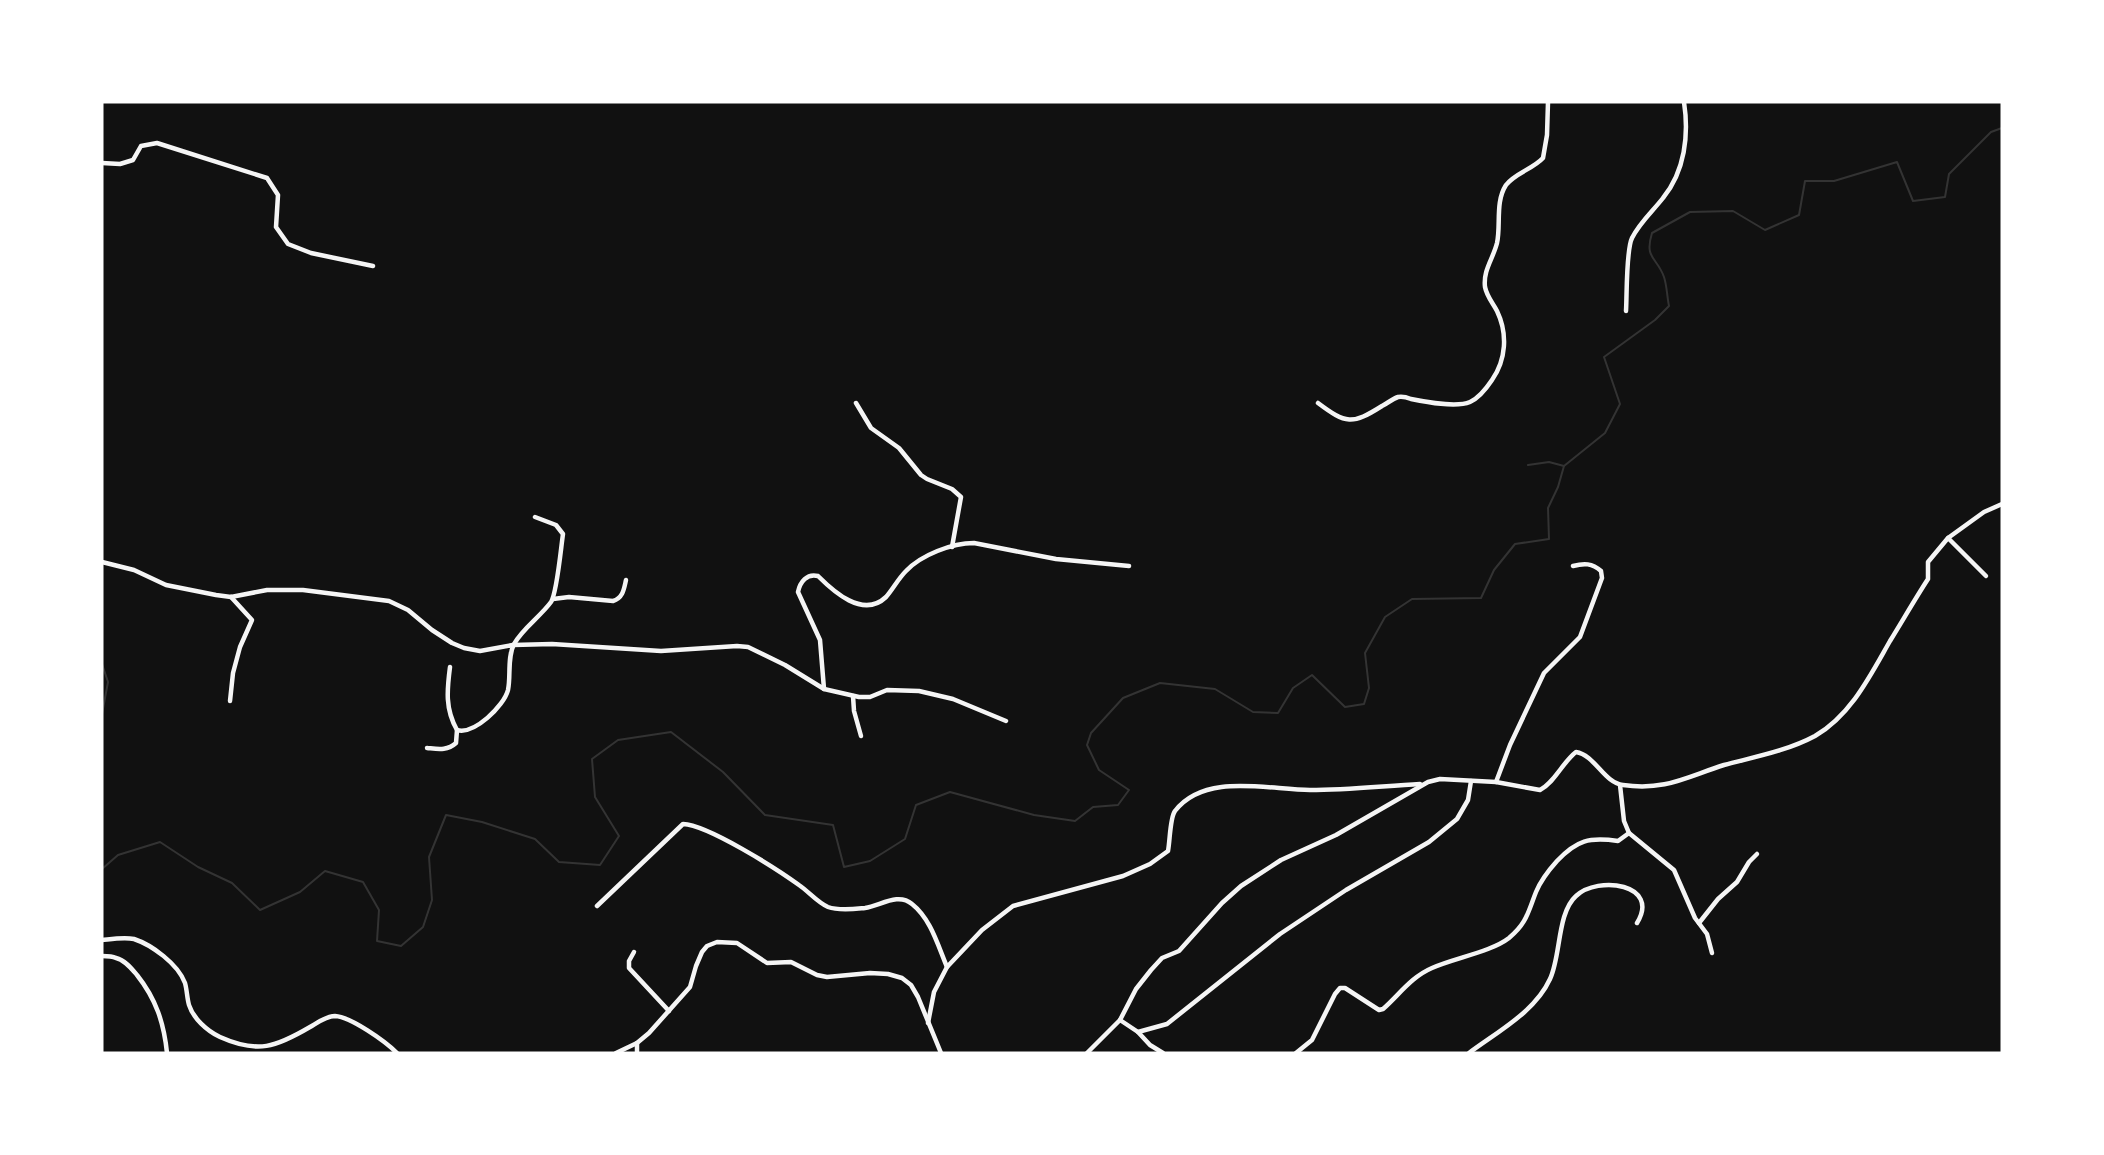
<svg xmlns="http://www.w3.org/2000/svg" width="2104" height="1155" font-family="'Open Sans',sans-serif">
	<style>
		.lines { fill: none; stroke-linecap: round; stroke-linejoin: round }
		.stream { stroke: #333; stroke-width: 2 }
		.minor { stroke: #f5f5f5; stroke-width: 4.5 }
	</style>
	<rect width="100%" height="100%" fill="#111"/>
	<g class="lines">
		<g class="stream">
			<path d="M1528,465L1549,462L1564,466L1605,433L1620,404L1604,357L1655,320L1669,306C1667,297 1667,286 1664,277C1657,257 1644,259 1652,233L1690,212L1733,211L1765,230L1799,215L1805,181H1834L1897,162L1913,201L1945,197L1949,174L1991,132L2002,128"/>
			<polyline points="102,664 108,682 102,714"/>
			<polyline points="102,869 118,855 160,842 198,867 232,883 260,910 300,892 325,871 363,882 379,910 377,941 401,946 423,927 432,900 429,857 446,815 482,822 535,839 559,862 600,865 619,836 595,797 592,759 618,740 671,732 723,772 765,815 833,825 844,867 870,861 905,839 916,805 950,792 1034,815 1075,821 1093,807 1118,805 1129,790 1099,770 1087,745 1091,733 1123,698 1160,683 1215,689 1253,712 1278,713 1293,688 1312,675 1345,707 1364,704 1369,688 1365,653 1385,617 1412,599 1481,598 1494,570 1515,544 1549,539 1548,508 1558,487 1564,466"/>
		</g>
		<g class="minor">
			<polyline points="102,163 120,164 133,160 141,146 157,143 267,178 278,195 276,227 288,244 311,253 373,266"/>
			<path d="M1626,311C1627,295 1626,250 1632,238C1640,222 1653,211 1663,198C1685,171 1689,135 1684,102"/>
			<polyline points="856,403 871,428 899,448 921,475 927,479 952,489 961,497 952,547"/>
			<path d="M1318,403C1346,424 1352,425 1382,406C1388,403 1392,399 1398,397C1403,396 1406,397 1411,399C1426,402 1456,408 1470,402C1479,398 1486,389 1492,380C1506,360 1508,334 1497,311C1493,303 1487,297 1485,287C1483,270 1493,259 1497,243C1501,225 1495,202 1506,185C1515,173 1533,169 1543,158L1547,135L1548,102"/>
			<polyline points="1948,538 1986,576"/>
			<polyline points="102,562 134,570 166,585 216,595 231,597 267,590 303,590 389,601 408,610 432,630 452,643 464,648 480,651 513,645 552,644 661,651 737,646 748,647 785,665 824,689 859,697 870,697 887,690 919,691 953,699 1006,721"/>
			<path d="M553,599L569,597L613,601C623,598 624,589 626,580"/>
			<path d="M450,667C447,690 445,709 457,730C474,735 504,706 508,690C511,676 507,658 514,644C523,628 540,617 551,602C557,593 561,547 563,534L556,525L535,517"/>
			<path d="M824,689L820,640L798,592C800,582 807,573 818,576C833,591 863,619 886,597C893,589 898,579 906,571C921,555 952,543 974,543L1056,559L1129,566"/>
			<polyline points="853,696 854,711 861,736"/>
			<polyline points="230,701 233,673 240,647 252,620 231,597"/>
			<path d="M427,748C438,749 447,751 456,743L457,730"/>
			<path d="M1496,782L1510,745L1544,673L1580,637L1602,578L1601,571C1592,563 1584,563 1573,566"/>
			<polyline points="1620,785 1624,821 1629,833 1674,870 1695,918 1707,934 1712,953"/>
			<path d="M597,906L683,824C708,825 777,869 799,885C808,891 818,903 828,907C839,911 854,909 865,908C880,906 898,892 912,904C931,919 938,946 947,967"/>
			<polyline points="1699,923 1718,899 1737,882 1749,862 1757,854"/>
			<path d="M102,940C112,939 124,937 134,939C152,945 178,964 185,983C187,990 187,998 189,1005C193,1018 207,1031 220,1037C258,1054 276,1047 310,1027C317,1023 326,1016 335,1016C351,1017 385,1041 397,1053"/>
			<polyline points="634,952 629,961 629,968 669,1011"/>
			<path d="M102,956C106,956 112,956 116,958C125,960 132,969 137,975C156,999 164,1023 167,1053"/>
			<polyline points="1120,1020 1138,1032 1150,1045 1163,1053"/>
			<path d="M928,1023L934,992L947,967L982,930L1013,906L1123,876L1150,864L1168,851C1170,841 1170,817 1175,811C1205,772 1269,790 1310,790C1346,790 1383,786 1420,784"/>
			<polyline points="1138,1032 1167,1024 1280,934 1346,890 1429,842 1457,819 1468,800 1471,781"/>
			<polyline points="616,1053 637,1043 649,1033 690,987 696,966 702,952 707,946 717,942 737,943 767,963 791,962 817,975 827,977 870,973 888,974 902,978 911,985 918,997 941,1053"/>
			<polyline points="637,1053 637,1043"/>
			<path d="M1087,1053L1120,1020L1136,989L1151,970L1162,958L1179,951L1222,903L1241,886L1281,860L1336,835L1428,782L1440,779L1496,782L1540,790C1555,782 1562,763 1576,752C1595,755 1604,783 1623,785C1665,791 1686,777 1724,765C1754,757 1787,751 1815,736C1851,715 1870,676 1890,641C1903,620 1915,599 1928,579V562L1948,538L1984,512L2002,504"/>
			<path d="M1296,1053L1312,1040L1335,994L1340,988H1345L1379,1010L1383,1009C1399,995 1411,977 1432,968C1454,958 1491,952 1509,938C1527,923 1528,912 1536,892C1541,880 1548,871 1557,861C1577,840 1589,837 1618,841L1629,833"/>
			<path d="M1469,1053C1497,1032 1535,1012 1550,979C1561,956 1557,913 1576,896C1598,875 1661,884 1637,923"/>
		</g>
	</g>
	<rect width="2104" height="1155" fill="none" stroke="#ffffff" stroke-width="207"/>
</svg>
